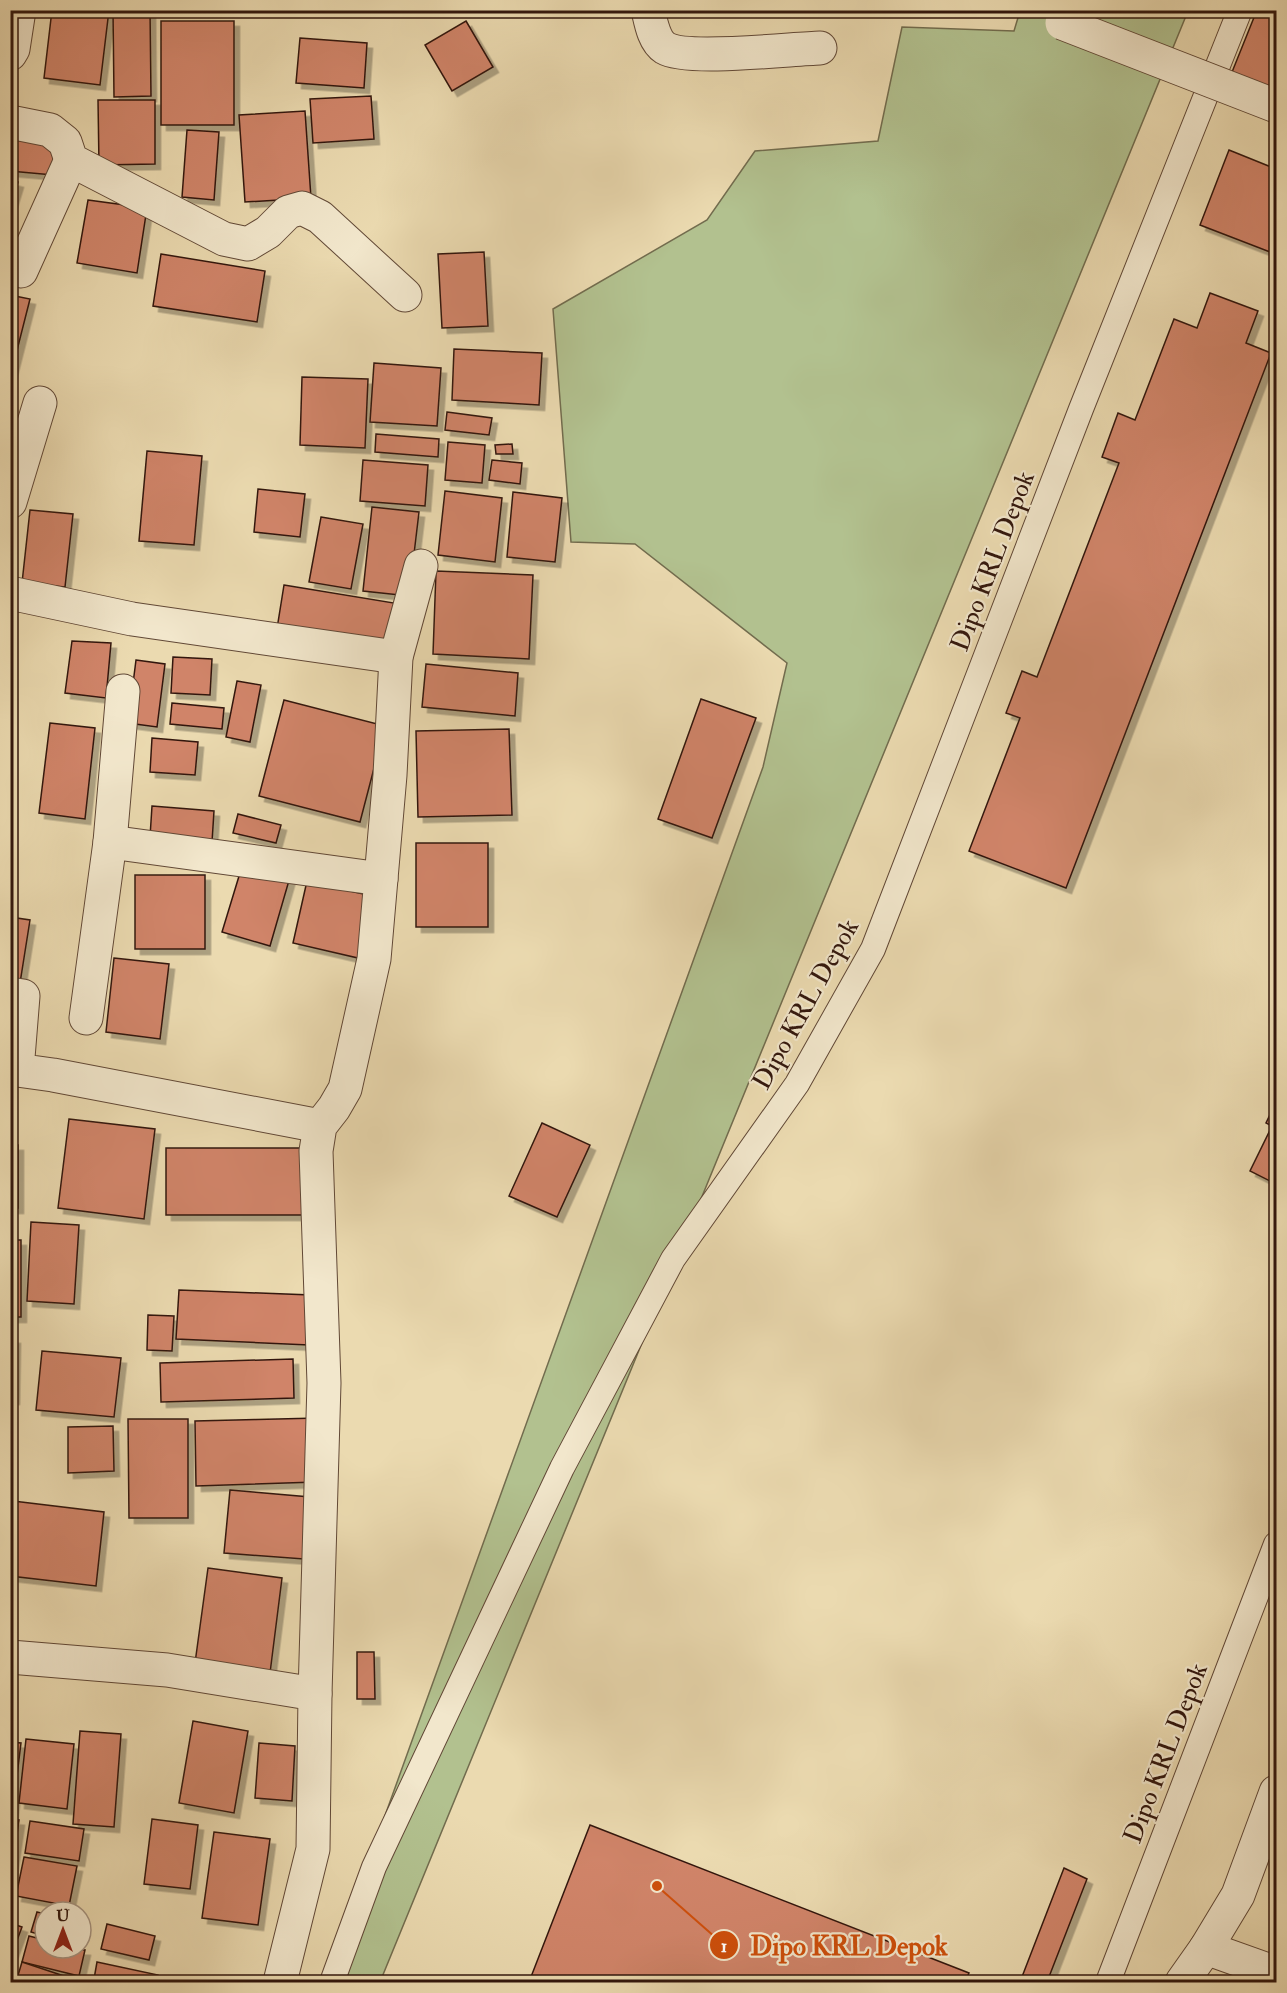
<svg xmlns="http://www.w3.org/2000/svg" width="1287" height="1993" font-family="'IM FELL Double Pica',serif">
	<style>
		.green { fill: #b2c18f; stroke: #726c4e; stroke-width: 1.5 }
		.building { fill: #d08469; stroke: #33170d; stroke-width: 1.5; filter: url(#shadow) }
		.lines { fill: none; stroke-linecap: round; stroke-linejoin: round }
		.service-casing { stroke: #614836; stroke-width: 26 }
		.minor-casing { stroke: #614836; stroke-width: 35 }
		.service { stroke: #f2e7cc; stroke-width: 24 }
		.minor { stroke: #f2e7cc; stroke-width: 33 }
		.minor-bridge-casing { stroke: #614836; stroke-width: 35; stroke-linecap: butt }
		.minor-bridge { stroke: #f2e7cc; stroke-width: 33 }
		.labels { text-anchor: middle; stroke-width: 4.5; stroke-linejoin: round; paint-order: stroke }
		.street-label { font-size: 26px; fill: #33170d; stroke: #f2e7cc }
		.leader { fill: none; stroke: #cd4f0c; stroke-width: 2 }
		.callout-dot { fill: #cd4f0c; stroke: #f2e7cc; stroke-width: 2 }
		.mark-label { font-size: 18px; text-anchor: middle; font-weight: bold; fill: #fff }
		.callout-label { font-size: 27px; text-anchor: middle; font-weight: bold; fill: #cd4f0c; stroke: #f2e7cc; stroke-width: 4.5; stroke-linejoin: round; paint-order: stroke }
	</style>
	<defs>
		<filter id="shadow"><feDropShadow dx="5.5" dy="5.5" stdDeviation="0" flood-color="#0004"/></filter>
	</defs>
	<rect width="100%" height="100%" fill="#ebdab0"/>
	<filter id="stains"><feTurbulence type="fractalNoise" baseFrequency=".00333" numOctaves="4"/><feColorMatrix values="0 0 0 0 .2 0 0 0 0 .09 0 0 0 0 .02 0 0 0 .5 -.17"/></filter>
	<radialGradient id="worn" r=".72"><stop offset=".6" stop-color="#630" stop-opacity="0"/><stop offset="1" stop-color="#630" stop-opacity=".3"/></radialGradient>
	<polygon class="green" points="1020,11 1188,11 380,1982 325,1982 763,767 787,663 635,544 571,542 553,309 707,220 755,151 878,141 902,27 1014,31"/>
	<g class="building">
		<polygon points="52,10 109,10 100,85 44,78"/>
		<polygon points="113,10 150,10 151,96 114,97"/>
		<polygon points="1257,10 1276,10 1276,96 1230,77"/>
		<rect x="161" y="21" width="73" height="104"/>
		<polygon points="466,21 493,67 452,91 425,45"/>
		<polygon points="300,38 367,43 364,88 296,83"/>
		<polygon points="371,96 374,139 313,143 310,99"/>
		<polygon points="98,100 155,100 155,164 99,165"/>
		<polygon points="305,111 311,198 245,202 239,115"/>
		<polygon points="187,130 219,132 214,200 182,197"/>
		<polygon points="10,139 56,142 53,175 10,171"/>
		<polygon points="1229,150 1276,169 1276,236 1270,252 1200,225"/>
		<polygon points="10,180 18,182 10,208"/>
		<polygon points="88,200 147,208 137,273 77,263"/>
		<polygon points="484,252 488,326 442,328 438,254"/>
		<polygon points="161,254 265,271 257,322 153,306"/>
		<polygon points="1210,293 1258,311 1246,343 1271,353 1066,888 969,851 1020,718 1006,713 1022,671 1037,677 1119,463 1102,457 1118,413 1135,420 1174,319 1197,328"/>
		<polygon points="10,295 30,299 10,378"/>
		<polygon points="454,349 542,353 539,405 452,400"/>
		<polygon points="374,363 441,368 437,426 370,422"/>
		<polygon points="302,377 368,379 365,448 300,445"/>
		<polygon points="447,412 492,418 489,435 445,430"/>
		<polygon points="376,434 439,439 438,457 375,452"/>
		<polygon points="448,442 485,445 482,483 445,480"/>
		<polygon points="512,444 513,454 496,454 495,445"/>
		<polygon points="147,451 202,456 194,545 139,541"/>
		<polygon points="363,460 428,465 425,506 360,501"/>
		<polygon points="492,460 522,463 520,484 489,480"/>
		<polygon points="258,489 305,494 300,537 254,532"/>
		<polygon points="445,491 502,498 495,562 438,555"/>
		<polygon points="513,492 562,498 555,562 507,557"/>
		<polygon points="372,507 419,512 409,596 363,591"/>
		<polygon points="30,510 73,514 65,587 22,583"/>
		<polygon points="321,517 363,524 351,589 309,582"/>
		<polygon points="436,571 533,575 529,659 433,654"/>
		<polygon points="284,585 394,603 386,653 276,635"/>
		<polygon points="72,641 111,643 106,698 65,693"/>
		<polygon points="173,657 212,659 210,695 171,693"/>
		<polygon points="136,660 165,664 157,727 128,723"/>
		<polygon points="426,664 518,673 515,716 422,707"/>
		<polygon points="237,681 261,685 250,742 226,737"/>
		<polygon points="701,699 756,718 712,838 658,819"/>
		<polygon points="284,700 385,726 360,822 259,796"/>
		<polygon points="172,703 224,708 222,729 170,724"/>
		<polygon points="50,723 95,728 85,819 39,813"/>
		<polygon points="509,729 512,815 418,817 416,731"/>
		<polygon points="152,738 198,742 195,775 150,772"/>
		<polygon points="152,806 214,811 212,842 150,837"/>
		<polygon points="238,814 281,825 276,843 233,833"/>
		<rect x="416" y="843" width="72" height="84"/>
		<polygon points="243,863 290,877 270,946 222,932"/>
		<rect x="135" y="875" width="70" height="74"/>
		<polygon points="307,881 372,896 358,958 293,943"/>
		<polygon points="10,917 30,920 20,983 10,981"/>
		<polygon points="114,958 169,964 160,1039 106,1032"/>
		<polygon points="1276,1102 1276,1184 1250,1171 1272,1126 1266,1123"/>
		<polygon points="69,1119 155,1129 144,1219 58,1208"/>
		<polygon points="542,1123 590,1145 557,1217 509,1196"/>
		<rect x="10" y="1145" width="8" height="63"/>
		<rect x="166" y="1148" width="138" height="67"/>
		<polygon points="31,1222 79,1225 74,1304 27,1301"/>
		<rect x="10" y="1240" width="11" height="77"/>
		<polygon points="179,1290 311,1295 309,1345 176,1339"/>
		<polygon points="148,1315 174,1316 172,1351 147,1350"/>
		<polygon points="10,1338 15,1338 14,1399 10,1399"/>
		<polygon points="42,1351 121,1358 114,1417 36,1410"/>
		<polygon points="293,1359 294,1398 161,1402 160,1363"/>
		<polygon points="318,1418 316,1482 196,1486 195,1421"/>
		<polygon points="128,1419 188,1419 188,1518 129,1518"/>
		<polygon points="113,1426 114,1471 68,1473 68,1427"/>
		<polygon points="230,1490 310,1497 304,1559 224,1553"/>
		<polygon points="13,1501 104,1512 96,1586 10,1576 10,1525"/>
		<polygon points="208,1568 282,1578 270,1673 195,1663"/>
		<polygon points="357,1652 374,1652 375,1699 357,1699"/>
		<polygon points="193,1721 248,1731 234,1813 179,1803"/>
		<polygon points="80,1731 121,1734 114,1827 73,1824"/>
		<polygon points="26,1739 74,1744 67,1809 19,1803"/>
		<polygon points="10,1742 21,1743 12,1816 10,1815"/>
		<polygon points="259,1743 295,1746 292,1801 255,1798"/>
		<polygon points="10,1819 19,1820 10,1882"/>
		<polygon points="152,1819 198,1825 190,1889 144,1884"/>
		<polygon points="30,1821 84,1829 79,1861 25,1853"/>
		<polygon points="590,1825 969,1973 965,1982 529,1982"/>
		<polygon points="214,1832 270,1839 258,1925 202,1918"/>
		<polygon points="24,1857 77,1866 69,1906 16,1896"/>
		<polygon points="1064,1868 1087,1879 1047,1982 1020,1982"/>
		<polygon points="37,1912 45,1914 45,1936 31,1932"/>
		<polygon points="10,1923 22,1927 10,1959"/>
		<polygon points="107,1924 155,1936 149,1960 101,1949"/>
		<polygon points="29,1936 45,1940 45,1948 85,1950 79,1976 22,1962"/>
		<polygon points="22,1962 70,1978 68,1982 16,1982"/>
		<polygon points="97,1962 158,1975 157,1982 112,1982 94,1979"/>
	</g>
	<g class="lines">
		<g class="service-casing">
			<g id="service">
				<polyline points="332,1982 374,1867 562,1468 673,1259 797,1084 873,949 1081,409 1240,10"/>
				<polyline points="1108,1982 1276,1544"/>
			</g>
		</g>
		<g class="minor-casing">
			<g id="minor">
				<path d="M648,10C651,23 654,41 665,48C687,61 789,49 820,48"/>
				<polyline points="10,54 13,49 19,10"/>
				<polyline points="10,122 50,130 65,142 71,160 224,239 248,244 268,232 288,212 302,208 320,217 405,295"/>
				<polyline points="21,271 71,160"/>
				<polyline points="10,502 40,403"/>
				<polyline points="10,593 132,619 396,657"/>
				<polyline points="110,842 381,879"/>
				<polyline points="10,994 23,996 17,1070 53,1075 320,1126"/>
				<polyline points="86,1018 110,842 123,691"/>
				<polyline points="10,1657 167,1670 315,1694 313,1849 280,1982"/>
				<polyline points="315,1694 324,1383 316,1151 320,1126 334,1108 345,1089 374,959 390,775 396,657 421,566"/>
				<polyline points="1206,1948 1276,1973"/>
				<polyline points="1182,1982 1206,1948 1238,1895 1276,1792"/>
			</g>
		</g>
		<use href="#service" class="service"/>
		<use href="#minor" class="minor"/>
		<g class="minor-bridge-casing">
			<polyline id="minor-bridge" points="1062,23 1276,106"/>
		</g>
		<use href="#minor-bridge" class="minor-bridge"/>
	</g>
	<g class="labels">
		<g class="street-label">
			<text transform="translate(992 561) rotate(-69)" y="9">Dipo KRL Depok</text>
			<text transform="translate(805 1004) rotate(-61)" y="9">Dipo KRL Depok</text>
			<text transform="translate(1165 1753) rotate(-69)" y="9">Dipo KRL Depok</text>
		</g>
	</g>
	<path class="leader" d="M657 1886L724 1945"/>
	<g class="callout-dot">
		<circle cx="657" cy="1886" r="6"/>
		<circle cx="724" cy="1945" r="15"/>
	</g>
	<g class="mark-label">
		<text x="724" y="1952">1</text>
	</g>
	<g class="callout-label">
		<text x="849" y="1955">Dipo KRL Depok</text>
	</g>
	<rect width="1287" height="1993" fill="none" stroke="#ebdab0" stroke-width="36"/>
	<rect x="12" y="12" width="1263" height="1969" fill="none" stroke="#33170d" stroke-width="3"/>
	<rect x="18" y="18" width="1251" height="1957" fill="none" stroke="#33170d" stroke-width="1.5"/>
	<g transform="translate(63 1930)"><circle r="28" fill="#f2e7cc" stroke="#a69480" stroke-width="1.5"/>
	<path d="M0-4.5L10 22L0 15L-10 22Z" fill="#8f2418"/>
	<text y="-9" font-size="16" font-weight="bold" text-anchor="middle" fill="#33170d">U</text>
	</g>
	<rect width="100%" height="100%" filter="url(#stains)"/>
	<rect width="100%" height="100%" fill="url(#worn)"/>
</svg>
